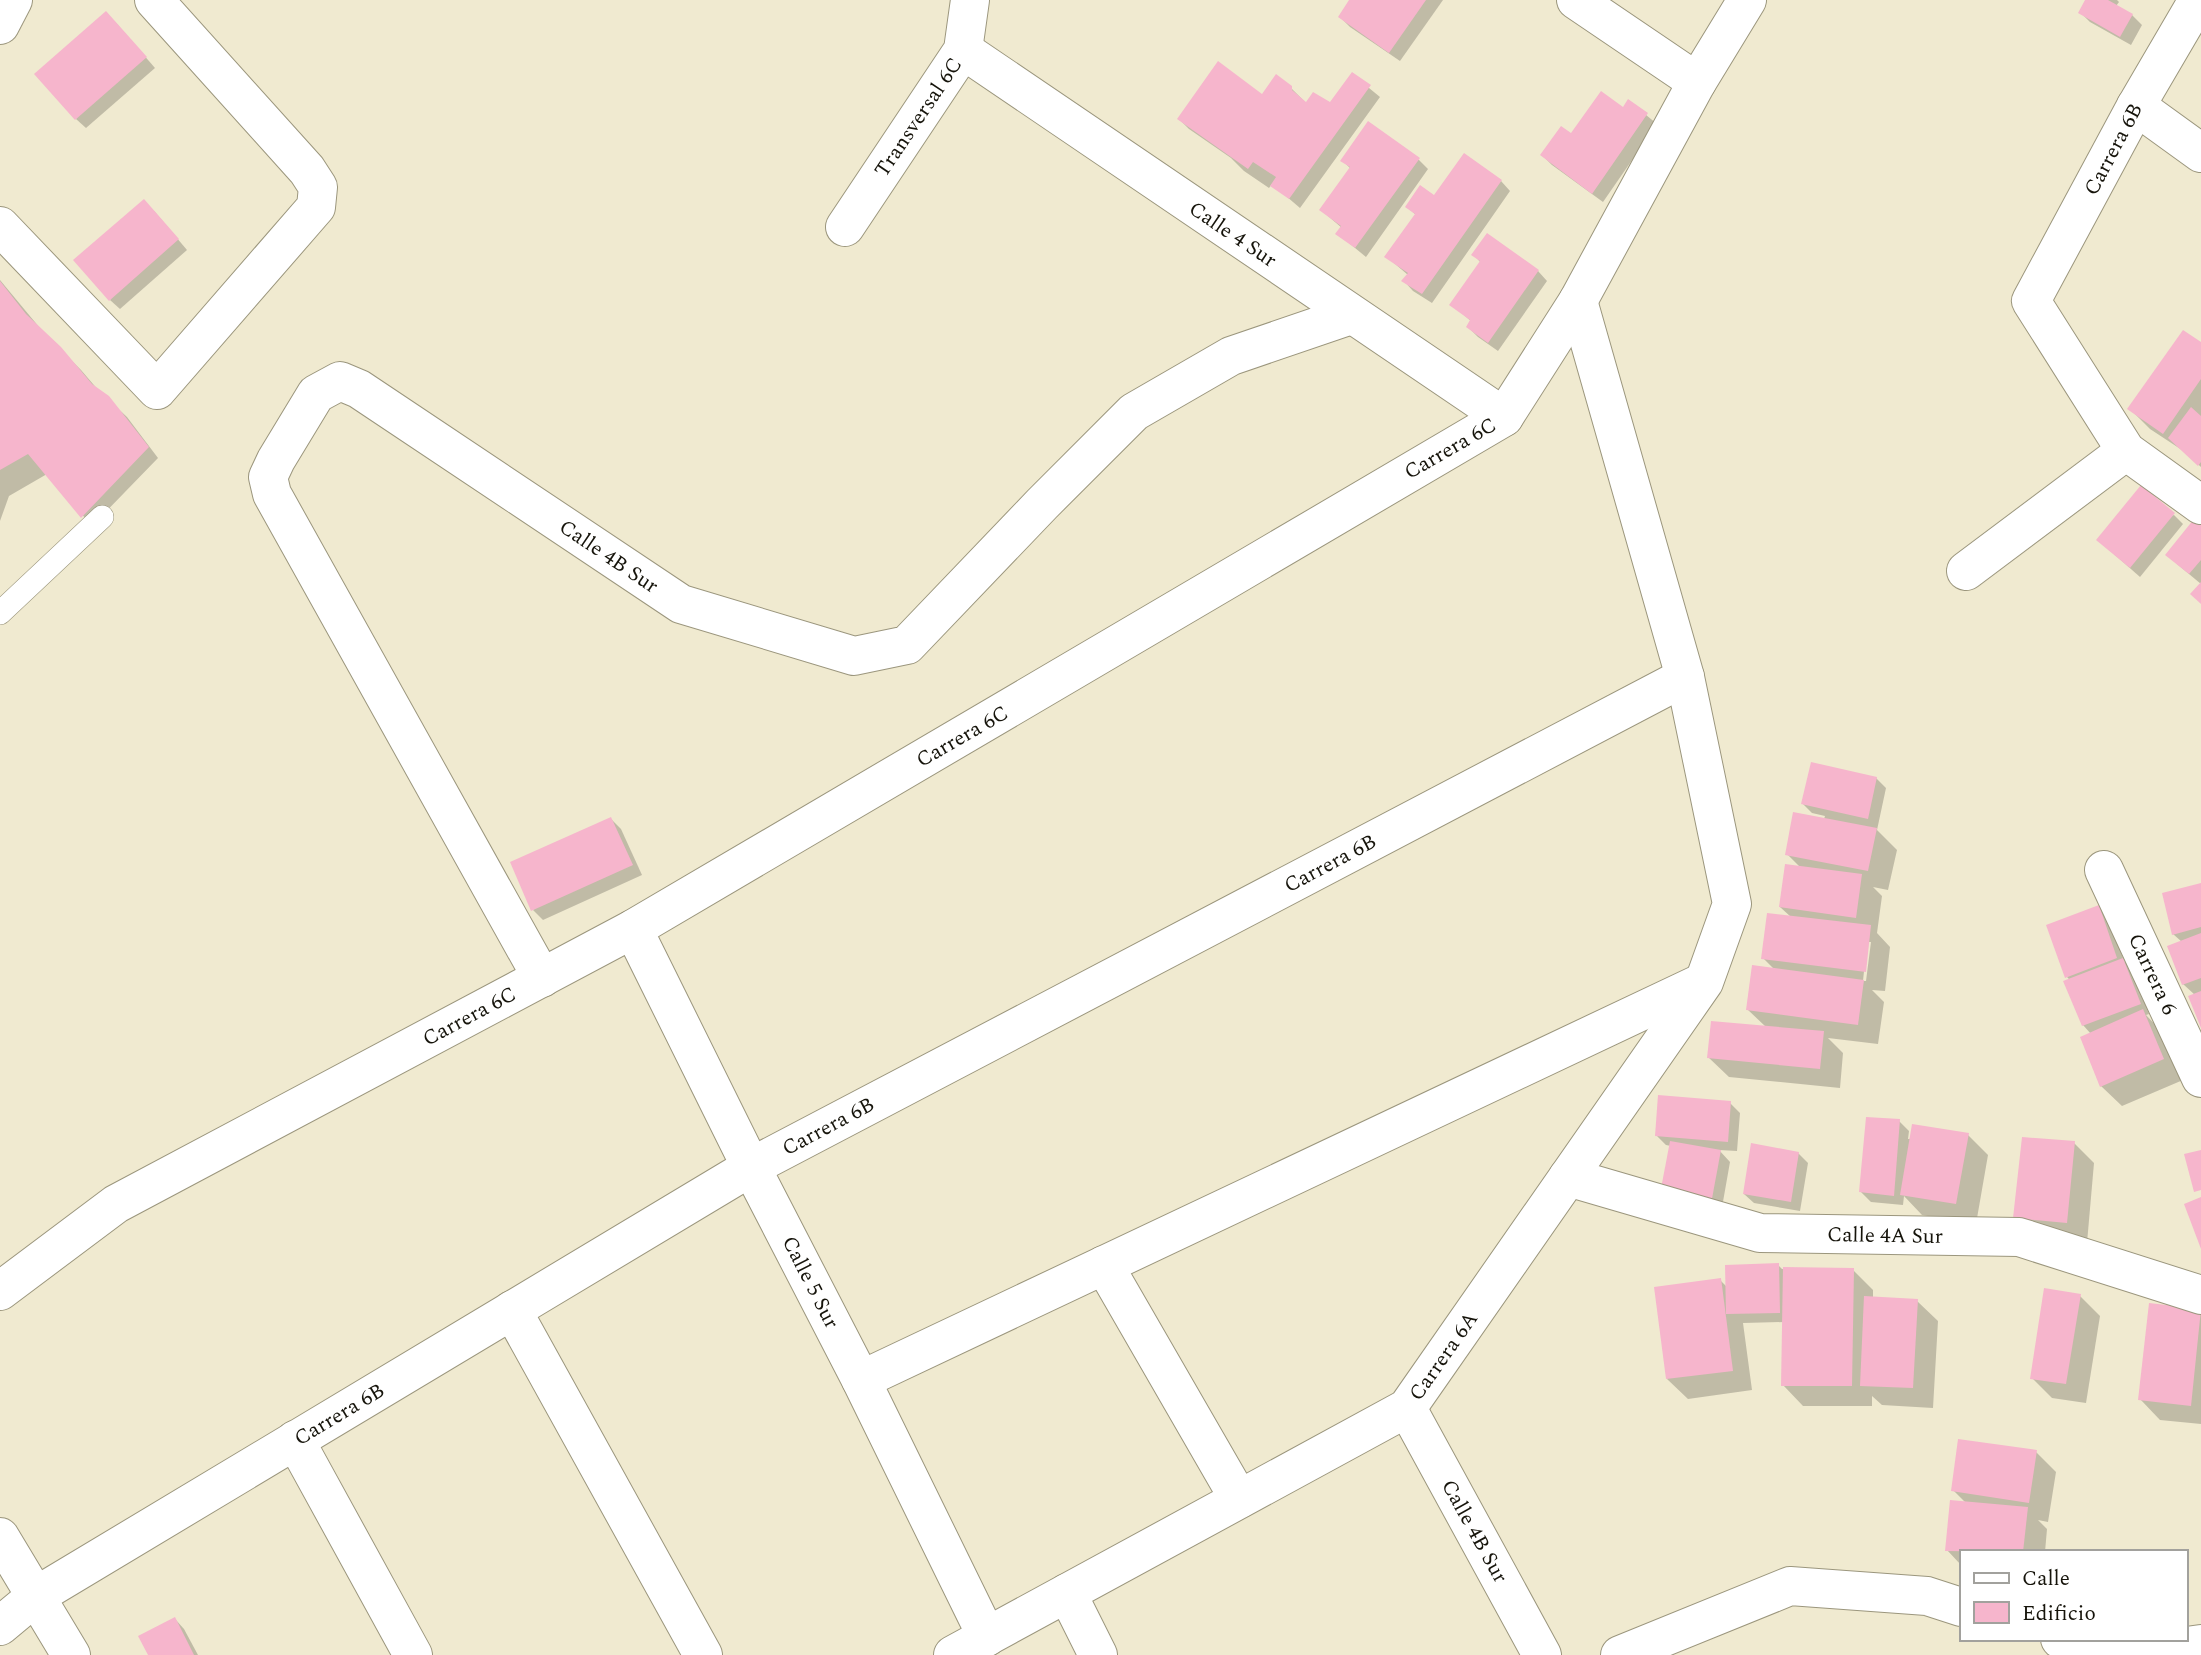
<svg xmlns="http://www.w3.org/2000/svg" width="2201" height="1655" font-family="Spectral,serif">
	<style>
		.shadow { fill: #0003; fill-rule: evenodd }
		.building { fill: #f6b5cc }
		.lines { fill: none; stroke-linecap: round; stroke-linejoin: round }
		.service-casing { stroke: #9b967d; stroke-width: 24 }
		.minor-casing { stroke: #9b967d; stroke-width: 40 }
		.service { stroke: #fff; stroke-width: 23 }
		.minor { stroke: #fff; stroke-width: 38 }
		.labels { text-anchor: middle; stroke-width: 5; stroke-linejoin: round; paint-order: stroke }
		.street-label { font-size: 21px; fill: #16140b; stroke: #fff }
	</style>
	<rect width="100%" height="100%" fill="#f0ead0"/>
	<g class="shadow">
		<polygon points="1351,0 1443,0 1400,61 1350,27 1340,17"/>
		<polygon points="2087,0 2117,0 2119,2 2116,6 2132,15 2142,25 2131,45 2090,22 2080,12"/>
		<polygon points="116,23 155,68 86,128 76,119"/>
		<polygon points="1352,74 1380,97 1300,208 1272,184 1269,188 1244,171 1231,158 1189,129 1179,119 1291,88 1307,104 1330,104"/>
		<polygon points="1629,101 1657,124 1603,202 1552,165 1542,155 1572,135 1623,109"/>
		<polygon points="1342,160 1419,160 1428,169 1366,257 1338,234 1342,228 1321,210 1351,169"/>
		<polygon points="1501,181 1510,191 1432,303 1413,291 1404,281 1408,275 1387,257 1416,215 1407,207"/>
		<polygon points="154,211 187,250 120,309 110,300"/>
		<polygon points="1474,255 1538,271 1547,281 1498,351 1478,337 1468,327 1472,322 1451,304 1481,263"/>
		<polygon points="0,280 44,333 81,370 99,391 127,417 158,458 92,526 47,474 9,496 0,521"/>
		<polygon points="2201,344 2201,467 2185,452 2150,429 2130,409"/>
		<polygon points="2174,515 2183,524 2140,577 2098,540"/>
		<polygon points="2201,527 2201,584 2177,564"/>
		<path d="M1876,778L1886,788L1877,830L1897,850L1888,890L1873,887L1882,896L1877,933L1890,947L1885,991L1872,990L1884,1002L1878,1044L1828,1038L1843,1053L1840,1088L1729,1077L1708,1057L1766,1027L1747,1009L1775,970L1763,958L1791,917L1780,907L1801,868L1787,854L1824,819L1825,816L1812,813L1803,804ZM1867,942H1871L1866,981H1863Z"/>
		<polygon points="611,819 621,829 642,875 543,920 533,910"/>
		<polygon points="2201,884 2201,1024 2195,995 2183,984 2182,942 2173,934"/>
		<polygon points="2099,907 2109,917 2124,961 2132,970 2149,1014 2146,1015 2162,1032 2183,1080 2122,1106 2101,1086 2091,1034 2083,1025 2070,980 2067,977"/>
		<polygon points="1730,1103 1740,1113 1737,1151 1719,1150 1730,1162 1721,1213 1671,1146 1666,1145 1657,1136"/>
		<polygon points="1899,1121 1909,1131 1908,1139 1968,1135 1988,1155 1976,1224 1922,1215 1904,1196 1903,1205 1871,1202 1861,1192"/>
		<polygon points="2074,1143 2094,1163 2087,1243 2015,1218"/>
		<polygon points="1798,1153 1808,1163 1800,1211 1754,1203 1744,1194"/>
		<polygon points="1778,1265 1782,1269 1853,1270 1873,1290 1873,1298 1917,1301 1938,1321 1933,1408 1882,1405 1872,1396 1872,1406 1803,1406 1783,1385 1784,1322 1743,1323 1752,1390 1688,1399 1667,1379 1720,1280 1727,1287"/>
		<polygon points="2080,1296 2100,1316 2086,1403 2052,1398 2032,1378"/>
		<polygon points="2201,1311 2201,1424 2160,1420 2140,1399"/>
		<polygon points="2036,1452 2056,1472 2048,1522 2038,1520 2047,1529 2045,1552 1961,1552 1961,1565 1947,1550 1966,1503 1953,1490"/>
		<polygon points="175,1619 184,1629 198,1655 150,1655"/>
	</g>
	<g class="building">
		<polygon points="1349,0 1426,0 1389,53 1338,17"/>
		<polygon points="2085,0 2108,0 2133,14 2120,37 2078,13"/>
		<polygon points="106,11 147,57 75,120 34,74"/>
		<polygon points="1218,61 1262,94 1276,74 1292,86 1292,90 1306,102 1313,92 1330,102 1352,72 1371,85 1289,199 1270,186 1276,177 1253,162 1248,169 1177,119"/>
		<polygon points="1601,91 1623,107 1628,99 1648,113 1592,194 1540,155 1561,126 1571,133"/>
		<polygon points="1368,121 1420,158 1355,248 1335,234 1341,226 1319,210 1350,167 1340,161"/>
		<polygon points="1464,153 1502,180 1422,294 1401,281 1408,273 1384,257 1415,214 1405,207 1420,185 1434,195"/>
		<polygon points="144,199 179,239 109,301 73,260"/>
		<polygon points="1487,233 1539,270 1488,343 1466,327 1470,320 1449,305 1480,261 1471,255"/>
		<polygon points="0,281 26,314 61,347 92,384 109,396 149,447 81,518 28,454 0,470"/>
		<polygon points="2183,330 2201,342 2201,379 2163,434 2127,409"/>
		<polygon points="2191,407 2201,416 2201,462 2198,466 2168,438"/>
		<polygon points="2141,485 2175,513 2130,568 2096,540"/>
		<polygon points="2194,519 2201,524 2201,560 2189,574 2165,555"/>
		<polygon points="2201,582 2201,604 2190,594"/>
		<polygon points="1811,762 1877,777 1868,819 1801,804"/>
		<polygon points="1793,812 1877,828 1868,871 1785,855"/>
		<polygon points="611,817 633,865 531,911 510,862"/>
		<polygon points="1785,864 1862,874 1856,918 1779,907"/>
		<polygon points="2201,883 2201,927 2172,935 2162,893"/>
		<polygon points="2099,905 2117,958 2065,978 2046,925"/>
		<polygon points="1767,913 1871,925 1866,972 1761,959"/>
		<polygon points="2201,933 2201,978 2182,985 2167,946"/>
		<polygon points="2123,958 2141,1004 2082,1026 2063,981"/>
		<polygon points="1752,965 1864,980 1858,1025 1746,1010"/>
		<polygon points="2201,991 2201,1028 2188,996"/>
		<polygon points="2143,1009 2164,1059 2100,1087 2080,1037"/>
		<polygon points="1711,1021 1824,1031 1820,1069 1707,1058"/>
		<polygon points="1658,1095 1731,1101 1728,1142 1655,1136"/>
		<polygon points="1866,1117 1900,1119 1894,1196 1859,1192"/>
		<polygon points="1912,1124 1969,1133 1956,1204 1900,1195"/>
		<polygon points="2022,1137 2075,1141 2067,1223 2013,1218"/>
		<polygon points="1670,1141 1721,1150 1711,1204 1660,1194"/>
		<polygon points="1751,1143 1799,1152 1791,1202 1743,1194"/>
		<polygon points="2201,1150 2201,1190 2194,1192 2184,1154"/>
		<polygon points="2201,1197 2201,1249 2184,1204"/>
		<polygon points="1779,1263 1780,1313 1726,1314 1725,1265"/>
		<polygon points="1783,1267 1854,1268 1852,1386 1781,1386"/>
		<polygon points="1721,1278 1733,1371 1666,1379 1654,1287"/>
		<polygon points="2044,1288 2081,1294 2066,1384 2030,1379"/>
		<polygon points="1864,1296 1918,1299 1913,1388 1860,1386"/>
		<polygon points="2149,1303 2201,1309 2191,1406 2138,1400"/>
		<polygon points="1958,1439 2037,1450 2029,1503 1951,1491"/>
		<polygon points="1950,1500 2028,1507 2023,1552 1945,1551"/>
		<polygon points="175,1617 194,1655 148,1655 138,1636"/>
	</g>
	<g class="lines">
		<g class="service-casing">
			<polyline id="service" points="0,613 102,517"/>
		</g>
		<g class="minor-casing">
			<g id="minor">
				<polyline points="1576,0 1697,82"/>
				<polyline points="2198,0 2136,106 2031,301 2126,451 2201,505"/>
				<polyline points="0,25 13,0"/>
				<polyline points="963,50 1504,417"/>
				<polyline points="2136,106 2201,153"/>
				<polyline points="0,226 157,390 316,207 318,187 307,170 154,0"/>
				<polyline points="845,227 963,50 970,0"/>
				<polyline points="1966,571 2126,451"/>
				<polyline points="2104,870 2201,1078"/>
				<polyline points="633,929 751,1167 861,1380 987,1637"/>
				<polyline points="542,978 272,494 268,477 276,460 316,394 340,381 359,389 681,604 854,656 907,645 1042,504 1134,412 1231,356 1351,315"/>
				<polyline points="1568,1177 1760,1233 2019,1237 2201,1295"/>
				<polyline points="1104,1265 1239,1499"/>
				<polyline points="0,1291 116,1204 633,929 1504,417 1578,301 1697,82 1747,0"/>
				<polyline points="512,1310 703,1655"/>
				<polyline points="861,1380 1701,983"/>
				<polyline points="1407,1408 1542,1655"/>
				<polyline points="295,1440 413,1655"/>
				<polyline points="0,1537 71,1655"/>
				<polyline points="1067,1593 1098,1655"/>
				<polyline points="0,1626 36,1596 751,1167 1685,677"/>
				<polyline points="2060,1639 2109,1655"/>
				<polyline points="953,1655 1407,1408 1704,982 1732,904 1685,677 1578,301"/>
				<polyline points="1620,1655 1790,1586 1927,1596 1961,1607"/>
				<polyline points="2122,1655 2201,1644"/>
			</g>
		</g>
		<use href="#service" class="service"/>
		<use href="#minor" class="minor"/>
	</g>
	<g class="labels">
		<g class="street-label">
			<text transform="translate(918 117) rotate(-56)" y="7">Transversal 6C</text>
			<text transform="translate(2113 149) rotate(-62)" y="7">Carrera 6B</text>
			<text transform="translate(1233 234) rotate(34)" y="7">Calle 4 Sur</text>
			<text transform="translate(1450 448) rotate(-30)" y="7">Carrera 6C</text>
			<text transform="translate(609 556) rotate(34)" y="7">Calle 4B Sur</text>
			<text transform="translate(962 736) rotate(-30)" y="7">Carrera 6C</text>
			<text transform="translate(1330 863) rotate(-28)" y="7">Carrera 6B</text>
			<text transform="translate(2153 974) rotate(65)" y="7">Carrera 6</text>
			<text transform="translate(469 1016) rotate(-28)" y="7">Carrera 6C</text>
			<text transform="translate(828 1126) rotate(-28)" y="7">Carrera 6B</text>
			<text transform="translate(1885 1235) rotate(1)" y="7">Calle 4A Sur</text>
			<text transform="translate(811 1282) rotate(63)" y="7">Calle 5 Sur</text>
			<text transform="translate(1443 1356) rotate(-55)" y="7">Carrera 6A</text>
			<text transform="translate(339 1414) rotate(-31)" y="7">Carrera 6B</text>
			<text transform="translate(1475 1531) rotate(61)" y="7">Calle 4B Sur</text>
		</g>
	</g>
	<rect x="1960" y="1550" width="228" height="91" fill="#ffffff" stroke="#a2a19d" stroke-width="2"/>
	<rect x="1974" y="1573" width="35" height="10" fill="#ffffff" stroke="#a2a19d" stroke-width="2"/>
	<text x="2022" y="1585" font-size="21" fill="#16140b">Calle</text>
	<rect x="1974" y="1602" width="35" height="21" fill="#f6b5cc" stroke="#a2a19d" stroke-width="2"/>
	<text x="2022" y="1620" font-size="21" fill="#16140b">Edificio</text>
</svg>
